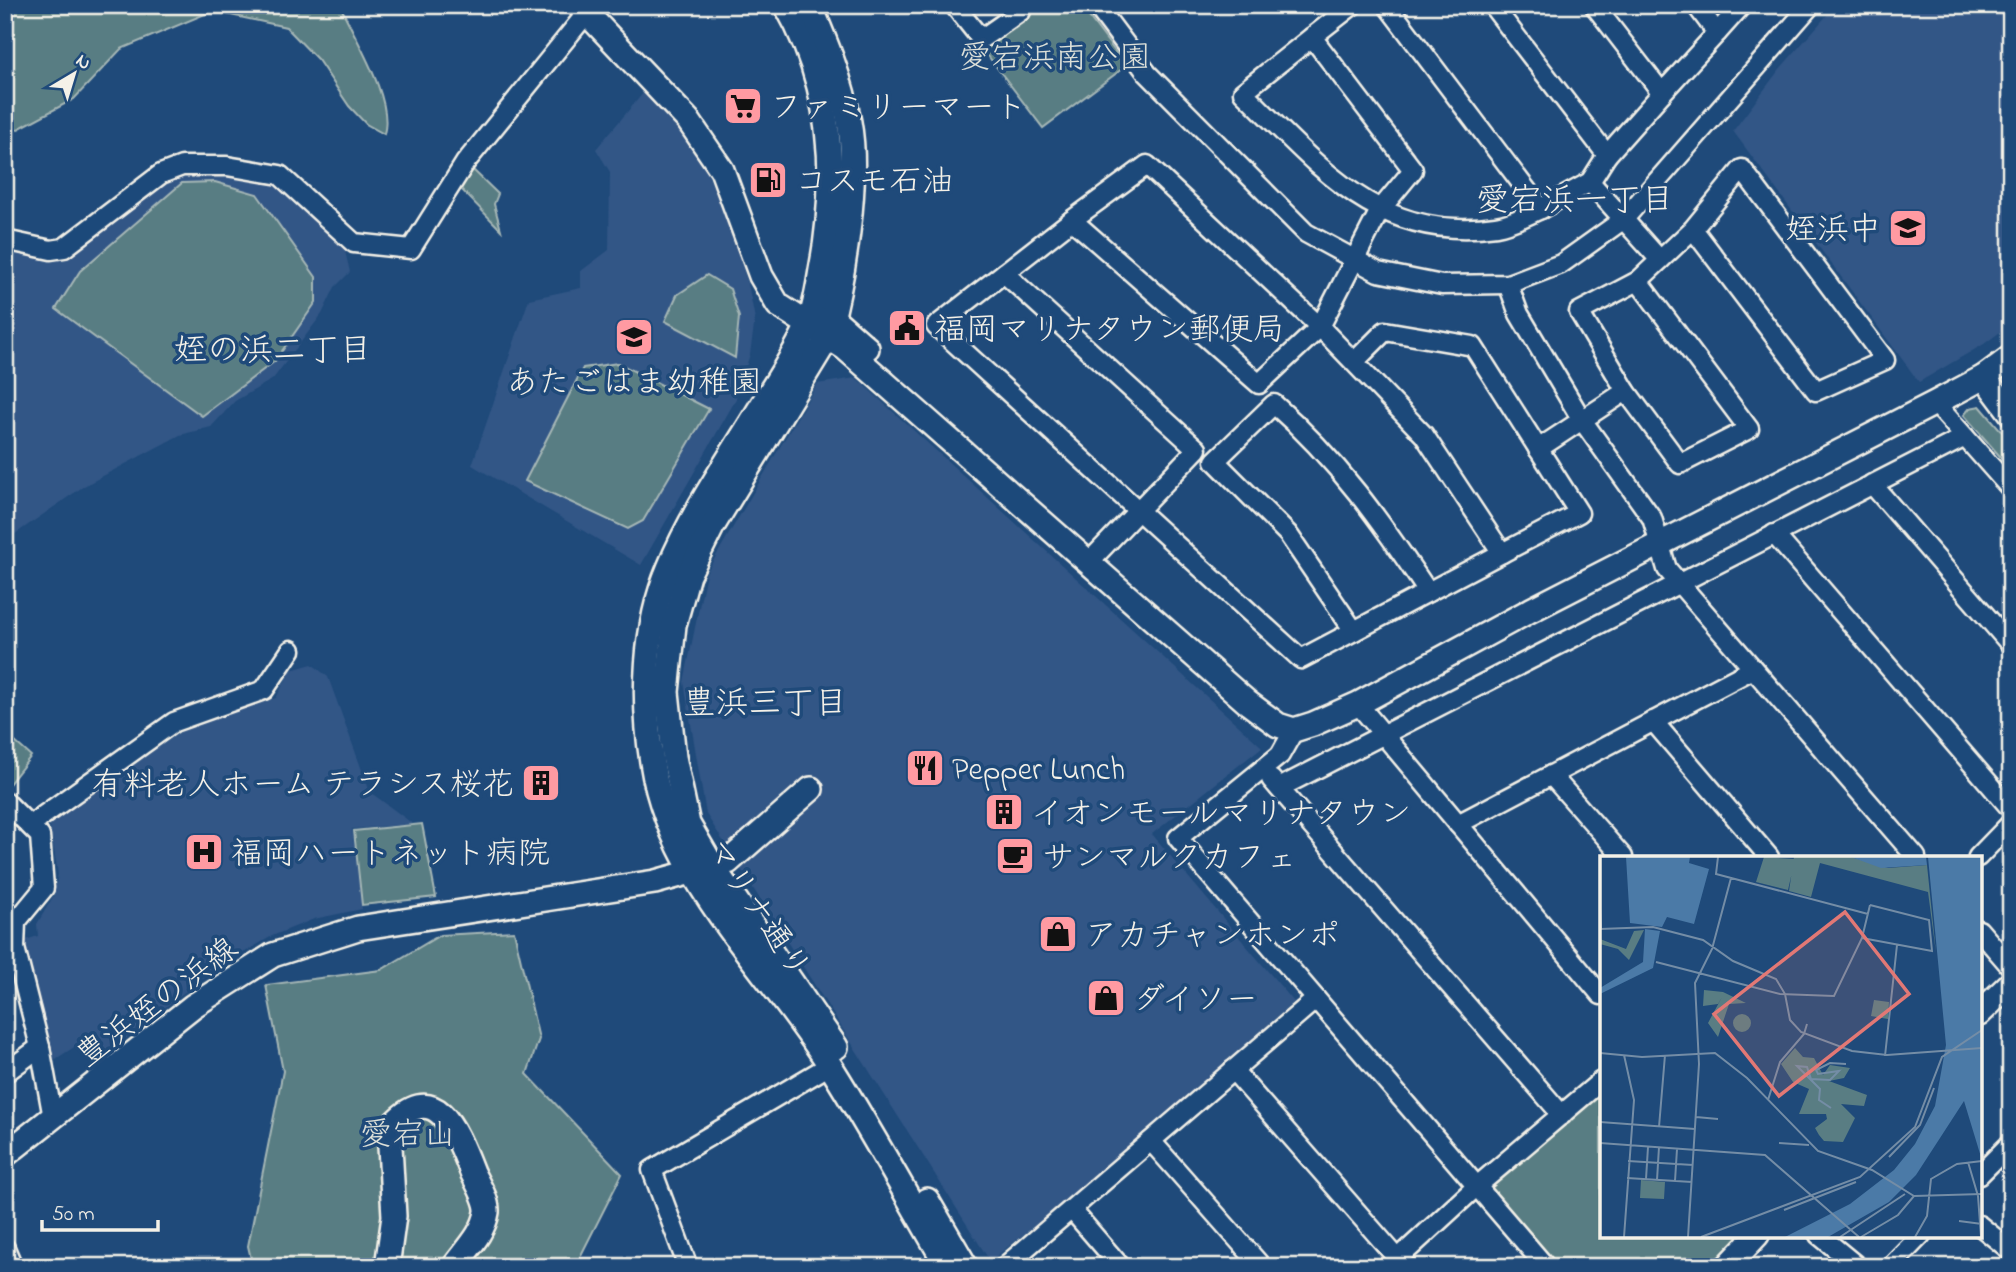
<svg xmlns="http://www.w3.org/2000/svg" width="2016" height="1272" font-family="'Indie Flower','Klee One',sans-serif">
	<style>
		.built { fill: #325686 }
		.green { fill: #597d83; stroke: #a6b7b6; stroke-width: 2 }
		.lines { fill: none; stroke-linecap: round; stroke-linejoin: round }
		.minor-casing { stroke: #f4f1e8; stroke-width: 23 }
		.tertiary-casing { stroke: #f4f1e8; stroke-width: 28 }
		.minor { stroke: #1f4a7a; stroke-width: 18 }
		.tertiary { stroke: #1f4a7a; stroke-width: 23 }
		.labels { text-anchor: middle; stroke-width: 7; stroke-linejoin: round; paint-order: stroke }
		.park-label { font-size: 32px; fill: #dde0d9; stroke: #1f4a7a }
		.poi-label { font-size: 32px; fill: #f4f1e8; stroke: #1f4a7a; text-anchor: start }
		.street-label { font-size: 32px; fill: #f4f1e8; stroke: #1f4a7a }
		.neighbourhood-label { font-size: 33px; fill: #f4f1e8; stroke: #1f4a7a }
		.inset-road { fill: none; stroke: #748da6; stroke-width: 2 }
		.view { fill: #e27875; fill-opacity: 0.15; stroke: #e27875; stroke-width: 3.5 }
		.inset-edge { fill: none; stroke: #f4f1e8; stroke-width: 3.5 }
	</style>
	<rect width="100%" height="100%" fill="#1f4a7a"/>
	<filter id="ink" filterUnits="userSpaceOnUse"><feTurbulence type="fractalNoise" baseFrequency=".0143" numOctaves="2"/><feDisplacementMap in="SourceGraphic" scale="14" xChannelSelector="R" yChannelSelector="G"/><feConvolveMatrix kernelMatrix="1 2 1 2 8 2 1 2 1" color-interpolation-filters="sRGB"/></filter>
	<g filter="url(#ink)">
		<g class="built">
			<polygon points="1836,5 2011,5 2011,324 1984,344 1919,382 1733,131 1779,70"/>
			<polygon points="644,92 696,148 724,211 748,284 755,319 750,354 735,401 641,565 472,465 529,299 581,288 581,271 609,250 610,172 596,149"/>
			<polygon points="184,170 265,179 277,185 326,226 344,247 350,272 335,287 322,314 273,379 235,401 211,427 180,435 84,486 5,541 5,246 52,256"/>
			<polygon points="856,378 1262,747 1152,834 1294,1002 1068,1199 990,1261 706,814 684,682 706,573 817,384"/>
			<polygon points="312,664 328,677 370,792 413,824 352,829 362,909 314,919 272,936 209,973 97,1061 82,1042 51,1062 23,941 38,936 37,924 54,895 58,874 49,820 191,725 276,698 291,670"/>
		</g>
		<g class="green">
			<path d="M5,5H298L300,8L303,5H340C355,39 394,99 384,134L366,124L349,106L318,60L286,27L212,11L121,49L74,99L5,136Z"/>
			<polygon points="1037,5 1080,5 1126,66 1043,128 982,48"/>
			<polygon points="470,167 498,194 494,204 501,230 457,185"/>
			<polygon points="215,182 257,194 316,277 316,302 275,361 202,416 56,309 80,271 182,183"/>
			<polygon points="707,275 730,289 739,317 735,358 665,321 677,295"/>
			<polygon points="618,363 709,409 643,521 628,529 525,481 583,368"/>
			<polygon points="1980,406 2011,442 2011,469 1964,415 1970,408"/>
			<polygon points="5,733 31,756 5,789"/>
			<polygon points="422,824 436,897 362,905 354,831"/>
			<polygon points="514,931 539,1039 527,1074 622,1174 575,1267 253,1267 248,1246 283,1071 266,985 381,970 440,935"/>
			<polygon points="1601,1091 1601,1235 1744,1235 1714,1267 1554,1267 1489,1192 1493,1183"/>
		</g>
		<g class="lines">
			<g class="minor-casing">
				<g id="minor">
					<polyline points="954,5 981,39 1021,11 1017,5"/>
					<polyline points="1096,5 1147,73 1306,233 1378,272 1442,285 1508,284 1561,264 1624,219 1811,5"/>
					<polyline points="1353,5 1312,37 1413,170 1380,210 1320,327 1259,384 1072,220 1147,165 1320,327 1424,435 1502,553 1579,513 1473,346 1385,331 1354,362"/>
					<polyline points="1387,5 1541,209 1590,182 1607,155 1492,5"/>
					<polyline points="1594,5 1662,93 1717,33 1696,5"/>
					<polyline points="1717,33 1742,5"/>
					<path d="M1312,37L1243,92C1319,166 1378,243 1496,226C1511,224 1527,215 1541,209"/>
					<polyline points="1607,155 1662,93"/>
					<polyline points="1590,182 1660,260"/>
					<polyline points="1072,220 936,326 1301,659 1502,553"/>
					<polyline points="5,240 51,250 64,248 161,174 182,166 227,166 280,175 354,243 411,249 465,163 586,14"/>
					<polyline points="1004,273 1197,449 1090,561"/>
					<polyline points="1508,284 1519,314 1582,420 1652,518 1667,569 1916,857"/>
					<polyline points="1626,391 1579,312 1638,281"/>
					<polyline points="1935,403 2011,489"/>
					<polyline points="1538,449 1626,391 1680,464 1749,429 1638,281 1693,229 1742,169 1885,360 1816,391 1693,229"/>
					<polyline points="1872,484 2011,645"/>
					<polyline points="1774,534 2011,809"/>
					<path d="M1354,631L1288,534L1215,461L1274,404C1337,459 1382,523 1428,592"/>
					<polyline points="1358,704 1601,995"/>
					<polyline points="1653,721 1769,857"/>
					<polyline points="1294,730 1280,755 1178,838 1546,1267"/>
					<polyline points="1551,775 1623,857"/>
					<polyline points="1271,779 1562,1115"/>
					<polyline points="1279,788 1965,437"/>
					<polyline points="5,801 40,836 44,888 16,922 15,948 40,1047 53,1118"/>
					<polyline points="1458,824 1753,669"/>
					<polyline points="30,825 174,722 264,690 291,650"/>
					<polyline points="1978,857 2011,823"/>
					<polyline points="1979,930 2011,967"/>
					<polyline points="1233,1070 1405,1267"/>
					<polyline points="5,1073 40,1047"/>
					<polyline points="1151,1141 1262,1267"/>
					<polyline points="1979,1175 2011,1143"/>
					<polyline points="1072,1210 1121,1267"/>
					<polyline points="1979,1225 2011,1251"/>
					<polyline points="1819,1235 1858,1267"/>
					<polyline points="5,1248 13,1267"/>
					<polyline points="688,1267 652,1170 830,1065"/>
					<polyline points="1004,1267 1316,999"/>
					<polyline points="1389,1267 1476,1187 1601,1081"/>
					<polyline points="1890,1267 1921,1235"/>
				</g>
			</g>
			<g class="tertiary-casing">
				<g id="tertiary">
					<polyline points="579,5 688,120 722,170 761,276 778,305 845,348 1247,702 1278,725 1294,730 1313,724 1358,704 1531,610 1935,403 1984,377 2011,357"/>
					<path d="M786,5C833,87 838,180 821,270C818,288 815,309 808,325C795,354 776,382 759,410C728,461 692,512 669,568C644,627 642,699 652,762C670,882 769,968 831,1067C872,1132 909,1200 948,1267"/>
					<path d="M810,5C826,43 842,81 849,122C860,181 843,281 827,339L712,527L688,575L674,625L667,692L674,757L688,824L713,867L836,1047"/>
					<polyline points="809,323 833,318 867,348"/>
					<polyline points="1984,377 2011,413"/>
					<polyline points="1979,1014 2011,983"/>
					<polyline points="5,1155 193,1006 273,955 358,928 655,882 728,862 811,789"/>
					<polyline points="927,1200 966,1267"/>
					<path d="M387,1267L394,1216L389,1129C435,1074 456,1131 472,1172C477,1183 488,1200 487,1212C484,1233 466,1250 454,1267"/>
					<polyline points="1727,1267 1757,1235"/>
				</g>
			</g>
			<use href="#minor" class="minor"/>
			<use href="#tertiary" class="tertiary"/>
		</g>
	</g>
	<defs>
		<g id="supermarket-square" transform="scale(2.0125)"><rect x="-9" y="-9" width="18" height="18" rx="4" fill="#ff9aa2" stroke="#1f4a7a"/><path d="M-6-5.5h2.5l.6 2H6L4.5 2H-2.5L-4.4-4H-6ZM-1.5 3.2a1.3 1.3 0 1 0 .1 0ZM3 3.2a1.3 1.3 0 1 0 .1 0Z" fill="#111"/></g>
		<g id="fuel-square" transform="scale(2.0125)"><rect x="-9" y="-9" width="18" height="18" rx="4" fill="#ff9aa2" stroke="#1f4a7a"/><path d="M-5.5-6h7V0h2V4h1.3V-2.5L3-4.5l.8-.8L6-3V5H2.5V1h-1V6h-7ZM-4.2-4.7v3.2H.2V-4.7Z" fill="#111"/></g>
		<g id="school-square" transform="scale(2.0125)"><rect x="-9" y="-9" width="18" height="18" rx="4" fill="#ff9aa2" stroke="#1f4a7a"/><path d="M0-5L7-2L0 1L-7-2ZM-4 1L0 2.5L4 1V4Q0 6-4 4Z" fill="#111"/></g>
		<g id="civic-square" transform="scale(2.0125)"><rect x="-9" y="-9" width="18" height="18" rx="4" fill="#ff9aa2" stroke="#1f4a7a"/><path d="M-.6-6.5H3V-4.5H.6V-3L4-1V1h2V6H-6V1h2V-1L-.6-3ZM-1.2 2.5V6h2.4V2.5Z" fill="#111"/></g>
		<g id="restaurant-square" transform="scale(2.0125)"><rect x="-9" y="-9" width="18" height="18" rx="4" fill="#ff9aa2" stroke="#1f4a7a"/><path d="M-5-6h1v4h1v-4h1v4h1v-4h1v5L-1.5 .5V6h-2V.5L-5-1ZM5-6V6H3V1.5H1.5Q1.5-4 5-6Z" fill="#111"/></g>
		<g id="building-square" transform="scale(2.0125)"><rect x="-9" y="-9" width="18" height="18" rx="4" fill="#ff9aa2" stroke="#1f4a7a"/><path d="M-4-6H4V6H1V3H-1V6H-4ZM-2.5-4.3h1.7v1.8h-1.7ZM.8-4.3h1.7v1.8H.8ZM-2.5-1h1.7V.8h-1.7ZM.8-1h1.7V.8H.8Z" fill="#111"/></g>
		<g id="hospital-square" transform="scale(2.0125)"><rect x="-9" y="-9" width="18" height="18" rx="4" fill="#ff9aa2" stroke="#1f4a7a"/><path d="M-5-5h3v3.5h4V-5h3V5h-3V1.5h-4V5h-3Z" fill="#111"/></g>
		<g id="cafe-square" transform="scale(2.0125)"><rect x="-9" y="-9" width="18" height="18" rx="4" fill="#ff9aa2" stroke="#1f4a7a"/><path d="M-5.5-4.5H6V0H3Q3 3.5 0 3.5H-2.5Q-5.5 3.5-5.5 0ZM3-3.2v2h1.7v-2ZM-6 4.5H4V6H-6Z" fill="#111"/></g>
		<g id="shop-square" transform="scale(2.0125)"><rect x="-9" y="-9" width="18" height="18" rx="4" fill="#ff9aa2" stroke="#1f4a7a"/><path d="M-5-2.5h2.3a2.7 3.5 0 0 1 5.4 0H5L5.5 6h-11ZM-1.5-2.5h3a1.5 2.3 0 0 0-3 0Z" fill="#111"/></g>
	</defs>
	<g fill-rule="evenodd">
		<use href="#supermarket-square" x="743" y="106"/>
		<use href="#fuel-square" x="768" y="180"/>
		<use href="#school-square" x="1908" y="228"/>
		<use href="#civic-square" x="907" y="328"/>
		<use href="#school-square" x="634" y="337"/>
		<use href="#restaurant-square" x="925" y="768"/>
		<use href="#building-square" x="541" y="783"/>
		<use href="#building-square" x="1004" y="812"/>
		<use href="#hospital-square" x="204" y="852"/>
		<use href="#cafe-square" x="1015" y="856"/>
		<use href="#shop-square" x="1058" y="934"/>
		<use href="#shop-square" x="1106" y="998"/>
	</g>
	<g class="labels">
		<g class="park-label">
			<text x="1055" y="67">愛宕浜南公園</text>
			<text x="408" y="1144">愛宕山</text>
		</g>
		<g class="poi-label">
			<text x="770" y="117">ファミリーマート</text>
			<text x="795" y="191">コスモ石油</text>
			<text x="1881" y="239" text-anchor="end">姪浜中</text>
			<text x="934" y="339">福岡マリナタウン郵便局</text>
			<text x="634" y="392" text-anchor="middle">あたごはま幼稚園</text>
			<text x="952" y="779">Pepper Lunch</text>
			<text x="514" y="794" text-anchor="end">有料老人ホーム テラシス桜花</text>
			<text x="1031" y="823">イオンモールマリナタウン</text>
			<text x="231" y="863">福岡ハートネット病院</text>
			<text x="1042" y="867">サンマルクカフェ</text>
			<text x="1085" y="945">アカチャンホンポ</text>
			<text x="1133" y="1009">ダイソー</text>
		</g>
		<g class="street-label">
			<text transform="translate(759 908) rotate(56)" y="11">マリナ通り</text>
			<text transform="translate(156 1001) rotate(-37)" y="11">豊浜姪の浜線</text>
		</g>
		<g class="neighbourhood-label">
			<text x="1575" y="210">愛宕浜一丁目</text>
			<text x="273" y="360">姪の浜二丁目</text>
			<text x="765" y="713">豊浜三丁目</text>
		</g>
	</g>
	<g transform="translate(1600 856)">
		<rect width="382" height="382" fill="#1f4a7a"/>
		<path d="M164,1L195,3L188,34L156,26ZM194,1H251L288,12L327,9L336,97L328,36L220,7L211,41L189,35ZM44,74L29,104L18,93L0,88V83L26,93L34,75ZM104,134L123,136L146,147L129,148L118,181L108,167L122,141L118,148L103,150ZM274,144L289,146L288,163L271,160ZM133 167a9 9 0 1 1 18 0a9 9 0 1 1-18 0ZM195,192L203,201L214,202L223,219L230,209L250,212L244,222L229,225L267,239L264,250L241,248L255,262L243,286L224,285L219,279L215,272L227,263L226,258H199L209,233L193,226L181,208ZM41,324L65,326L64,343L40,342Z" fill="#597d83"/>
		<path d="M26,1H90L89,7L109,13L94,68L67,61L62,71L30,67ZM251,1H326L327,9L281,12ZM328,1H381V301L364,245L316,319L289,346L228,381H185L250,348L294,314L315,288L335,250L346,189ZM45,73L60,75L53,112L0,138V132L43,106Z" fill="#4b7aa7"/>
		<path class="inset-road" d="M118,1L116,18L268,58M0,52L1,74M0,73L53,71L103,84L133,105L176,123L185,138L190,164L201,176L252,195L287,199L382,192M262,82L332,95L329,64L270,49M56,106L180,138L234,140L262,82L270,49M0,197L42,201L115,197L147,222L218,295L272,314L314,340L382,338M285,200L297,89M168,244L180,206L204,178L207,168M231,252L219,244L220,233L197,210L207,211L211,223L230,224L239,215L218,218L216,214L230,207L246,208M96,261L118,263M0,266L95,273M59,271L65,199M0,287L165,299L259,381M179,287L209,289M289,301L320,269L334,232M28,305L93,309M368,306L378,340L381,381M27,322L92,326M46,323L48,291M57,324L59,291M75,325L77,293M184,354L256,326M359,365L382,368M24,381L34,244L24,199M88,381L99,208L95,127L112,93L131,22M101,381L260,321L315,271L342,201L382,174M240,381L305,338M261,381L298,359L314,340M315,381L327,360L331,323L357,308L382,305"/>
		<path class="view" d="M245,56L309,138L179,240L114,158Z"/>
		<rect width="382" height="382" class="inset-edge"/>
	</g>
	<rect width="2016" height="1272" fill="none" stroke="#1f4a7a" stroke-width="28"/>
	<rect x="14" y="14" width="1988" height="1244" fill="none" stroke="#f4f1e8" stroke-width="2.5" filter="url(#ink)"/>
	<g transform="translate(74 74) rotate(38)" stroke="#1f4a7a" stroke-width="5" paint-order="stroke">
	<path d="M0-5L12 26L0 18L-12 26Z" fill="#f4f1e8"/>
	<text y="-10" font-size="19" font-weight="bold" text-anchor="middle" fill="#f4f1e8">N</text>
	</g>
	<path d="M42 1220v10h116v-10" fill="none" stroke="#f4f1e8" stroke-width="3.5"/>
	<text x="52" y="1220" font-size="21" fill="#f4f1e8" stroke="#1f4a7a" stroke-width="5" paint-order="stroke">50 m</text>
</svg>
